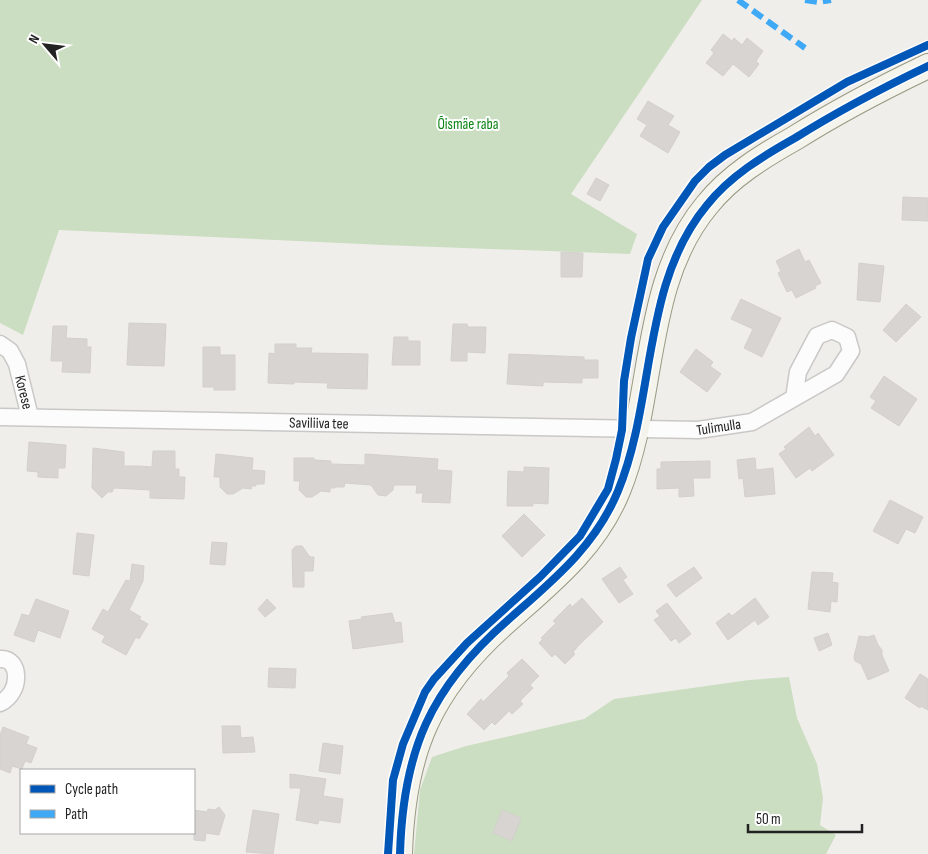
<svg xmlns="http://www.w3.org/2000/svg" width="928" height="854" font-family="'Sofia Sans Condensed',sans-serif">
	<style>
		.forest { fill: #cbdec1 }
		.building { fill: #d7d4d2; stroke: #d3d0cc }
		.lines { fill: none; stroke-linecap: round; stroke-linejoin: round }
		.street-casing { stroke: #c9c8c7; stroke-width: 19 }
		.secondary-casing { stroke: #999a82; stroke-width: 26 }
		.street { stroke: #fdfcfc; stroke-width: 16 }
		.secondary { stroke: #f4f4ed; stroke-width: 24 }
		.quiet { stroke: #3fa9f5; stroke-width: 6; stroke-dasharray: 12 6; stroke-linecap: butt }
		.cycleway-casing { stroke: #fff; stroke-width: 11 }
		.cycleway { stroke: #0057b8; stroke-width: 8 }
		.labels { text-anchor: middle; stroke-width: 4; stroke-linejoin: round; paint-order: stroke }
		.park-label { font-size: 15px; fill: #0c8416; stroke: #fff }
		.street-label { font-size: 15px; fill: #222; stroke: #fff }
	</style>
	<rect width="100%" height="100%" fill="#f0eeeb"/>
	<g class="forest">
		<polygon points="0,0 702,0 571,194 637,234 630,254 383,245 59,230 23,335 0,323"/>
		<polygon points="789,677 797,718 817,764 823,798 820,825 836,835 826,854 414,854 420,790 432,757 466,746 584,719 614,699 749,680"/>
	</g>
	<g class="building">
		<polygon points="723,34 732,41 734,38 742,45 747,38 763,51 756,61 759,64 749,77 733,64 723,76 706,63 714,53 711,50"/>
		<polygon points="648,101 674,116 668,125 680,132 668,153 640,136 647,125 637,119"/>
		<polygon points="596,178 609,185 600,201 587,194"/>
		<polygon points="903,197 928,198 928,221 902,220"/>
		<polygon points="799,249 805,262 809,260 821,283 815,286 816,288 796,298 792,290 787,292 778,273 781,271 776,261"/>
		<polygon points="561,252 583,253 582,277 561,277"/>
		<polygon points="859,263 884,266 880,302 857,300"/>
		<polygon points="741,299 781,318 762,357 744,348 753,329 731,319"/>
		<polygon points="906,304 921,317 896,342 883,330"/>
		<polygon points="129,323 166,324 164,366 127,365"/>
		<polygon points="453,324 467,324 468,327 486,327 485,353 467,352 467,361 451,361"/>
		<polygon points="53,326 67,326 66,338 87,339 87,347 91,347 90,373 62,372 63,361 51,361"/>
		<polygon points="394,337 408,337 408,341 420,341 420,365 392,365"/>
		<polygon points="275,344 296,344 296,348 312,348 311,353 368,354 367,389 327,388 328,383 294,382 294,384 268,383 269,353 275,354"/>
		<polygon points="203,347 220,347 220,355 235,355 235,390 214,390 214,387 203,387"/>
		<polygon points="696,349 713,362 710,366 721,374 707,392 680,372"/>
		<polygon points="509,354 584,357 584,360 598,360 598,378 582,378 582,383 543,382 543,386 507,384"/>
		<polygon points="884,376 917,399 899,426 871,408 876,401 870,397"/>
		<polygon points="809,427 815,436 818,433 834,455 812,471 810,468 796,478 779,454 786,449 784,447"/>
		<polygon points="29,442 66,445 65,468 58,468 58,478 38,477 38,472 27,471"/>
		<polygon points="93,448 124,452 124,466 138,466 152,467 153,451 175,451 175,469 179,469 179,477 185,477 184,499 150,498 150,490 114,488 112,492 108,492 102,498 92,488"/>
		<polygon points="216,454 253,458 252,470 265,471 264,484 256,484 256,486 252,486 251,489 243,488 233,494 227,494 220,487 220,477 214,477"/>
		<polygon points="365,454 438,459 437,470 452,471 450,503 422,502 423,493 416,493 417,485 394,485 393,490 386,496 378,495 371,485 345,483 344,487 335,487 335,488 330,488 330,492 321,491 312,497 306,497 299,490 300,481 294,481 294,458 314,458 314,460 331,461 331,464 365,465"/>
		<polygon points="755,458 756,470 773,468 775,494 745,497 743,478 739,479 737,460"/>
		<polygon points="710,461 710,478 693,478 694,496 679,497 679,488 657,489 657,469 661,469 661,462"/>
		<polygon points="524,467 549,468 548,504 533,503 533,506 507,506 508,471 524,472"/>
		<polygon points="890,500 923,517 915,533 906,529 898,544 873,531"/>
		<polygon points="524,514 545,535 522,557 502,536"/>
		<polygon points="77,533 94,535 89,576 73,574"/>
		<polygon points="212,542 227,543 225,565 210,564"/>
		<polygon points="296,546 302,546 310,557 314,557 313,571 304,571 304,587 293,587 292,550"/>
		<polygon points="132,564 144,566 143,581 129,610 141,617 139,619 148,624 139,639 136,637 126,655 102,642 105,636 92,629 103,609 108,612 126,580 130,581"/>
		<polygon points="620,567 627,577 623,580 633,594 619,603 602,579"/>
		<polygon points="694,567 702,578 676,597 667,585"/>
		<polygon points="812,572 833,573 832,582 838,583 837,602 831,601 830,612 808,609"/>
		<polygon points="582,598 603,622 580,644 573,652 575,654 565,664 555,654 552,657 539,643 543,639 541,638 556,623 553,621 570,604 572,607"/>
		<polygon points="755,598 769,617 758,625 755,620 728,640 716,623 729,613 732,616"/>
		<polygon points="36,599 69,611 60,638 38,630 34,642 14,635 22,614 29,616"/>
		<polygon points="267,599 276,608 265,617 258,609"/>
		<polygon points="667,603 691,634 679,643 676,638 671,641 654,620 660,616 656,611"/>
		<polygon points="392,613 395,623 401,622 403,642 353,649 349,621 362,619 361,617"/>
		<polygon points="828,633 832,645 819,651 814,638"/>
		<polygon points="874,635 878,645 882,650 882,655 889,671 868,680 861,664 855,661 854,657 859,636 868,637"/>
		<polygon points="522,659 539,676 530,685 533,688 520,701 523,704 512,714 509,711 495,725 492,722 484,730 467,714 481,699 483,702 509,676 507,673"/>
		<polygon points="269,668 296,669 295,688 268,687"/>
		<polygon points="920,674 928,679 928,710 921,706 920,708 905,698"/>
		<polygon points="222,726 240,726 241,738 253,737 255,752 223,753"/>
		<polygon points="3,727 29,737 26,744 37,748 31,763 25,761 22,769 12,766 10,773 0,769 0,735"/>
		<polygon points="323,743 343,746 340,774 319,771"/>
		<polygon points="290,774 326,779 323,796 343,799 340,823 319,820 318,824 296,820 301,788 290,788"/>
		<polygon points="219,807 225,815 219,835 206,833 205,841 194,840 194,810 207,812 208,809 215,810"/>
		<polygon points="253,810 279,814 273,854 246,852"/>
		<polygon points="502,810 521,818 512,841 493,833"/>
	</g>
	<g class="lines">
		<g class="street-casing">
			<g id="street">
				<path id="s1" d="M0,344L10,351L17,364L30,417"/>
				<path id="s2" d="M0,417L698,430L752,422L836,374L851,351L847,337L832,330L817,336L798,372L794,398"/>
				<path d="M0,659C21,657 22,693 0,703"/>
			</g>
		</g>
		<g class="secondary-casing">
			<path id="secondary" d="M400,854C403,751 430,688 508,620C552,581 595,547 618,491C656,399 641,284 707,205C730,176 763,156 795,138C838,111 882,88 928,66"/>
		</g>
		<use href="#street" class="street"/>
		<use href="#secondary" class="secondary"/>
		<g class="quiet">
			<polyline points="738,0 805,48"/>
			<polyline points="805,0 819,2 831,0"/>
		</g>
		<g class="cycleway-casing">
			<g id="cycleway">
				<polyline points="388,854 393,780 403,744 425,692 434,679 467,643 540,577 580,536 608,489 616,459 622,430 624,381 631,338 648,259 663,227 695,181 709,167 725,155 847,82 928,45"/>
				<path d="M400,854C403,751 430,688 508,620C552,581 595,547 618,491C656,399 641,284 707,205C730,176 763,156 795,138C838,111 882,88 928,66"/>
			</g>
		</g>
		<use href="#cycleway" class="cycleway"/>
	</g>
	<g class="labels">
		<g class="park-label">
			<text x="468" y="129">Õismäe raba</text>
		</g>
		<g class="street-label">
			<text dy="5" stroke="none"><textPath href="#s1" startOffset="56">Korese</textPath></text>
			<text dy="5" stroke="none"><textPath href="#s2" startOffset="319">Saviliiva tee</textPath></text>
			<text dy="5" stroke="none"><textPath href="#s2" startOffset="719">Tulimulla</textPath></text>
		</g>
	</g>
	<rect x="20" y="769" width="175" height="65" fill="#ffffff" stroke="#a7a7a7"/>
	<rect x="30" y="785" width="25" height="8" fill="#0057b8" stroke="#a7a7a7"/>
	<text x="65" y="794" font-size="15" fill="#222222">Cycle path</text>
	<rect x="30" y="810" width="25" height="8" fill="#3fa9f5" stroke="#a7a7a7"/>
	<text x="65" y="819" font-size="15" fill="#222222">Path</text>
	<g transform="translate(45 45) rotate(298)" stroke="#ffffff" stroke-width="4" paint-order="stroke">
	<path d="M0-4L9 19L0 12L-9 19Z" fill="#222222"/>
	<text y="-8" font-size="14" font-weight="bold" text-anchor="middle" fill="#222222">N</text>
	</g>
	<path d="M748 824v8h114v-8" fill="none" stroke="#222222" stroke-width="2.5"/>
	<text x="756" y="824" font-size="15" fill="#222222" stroke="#ffffff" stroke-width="4" paint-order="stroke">50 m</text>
</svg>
